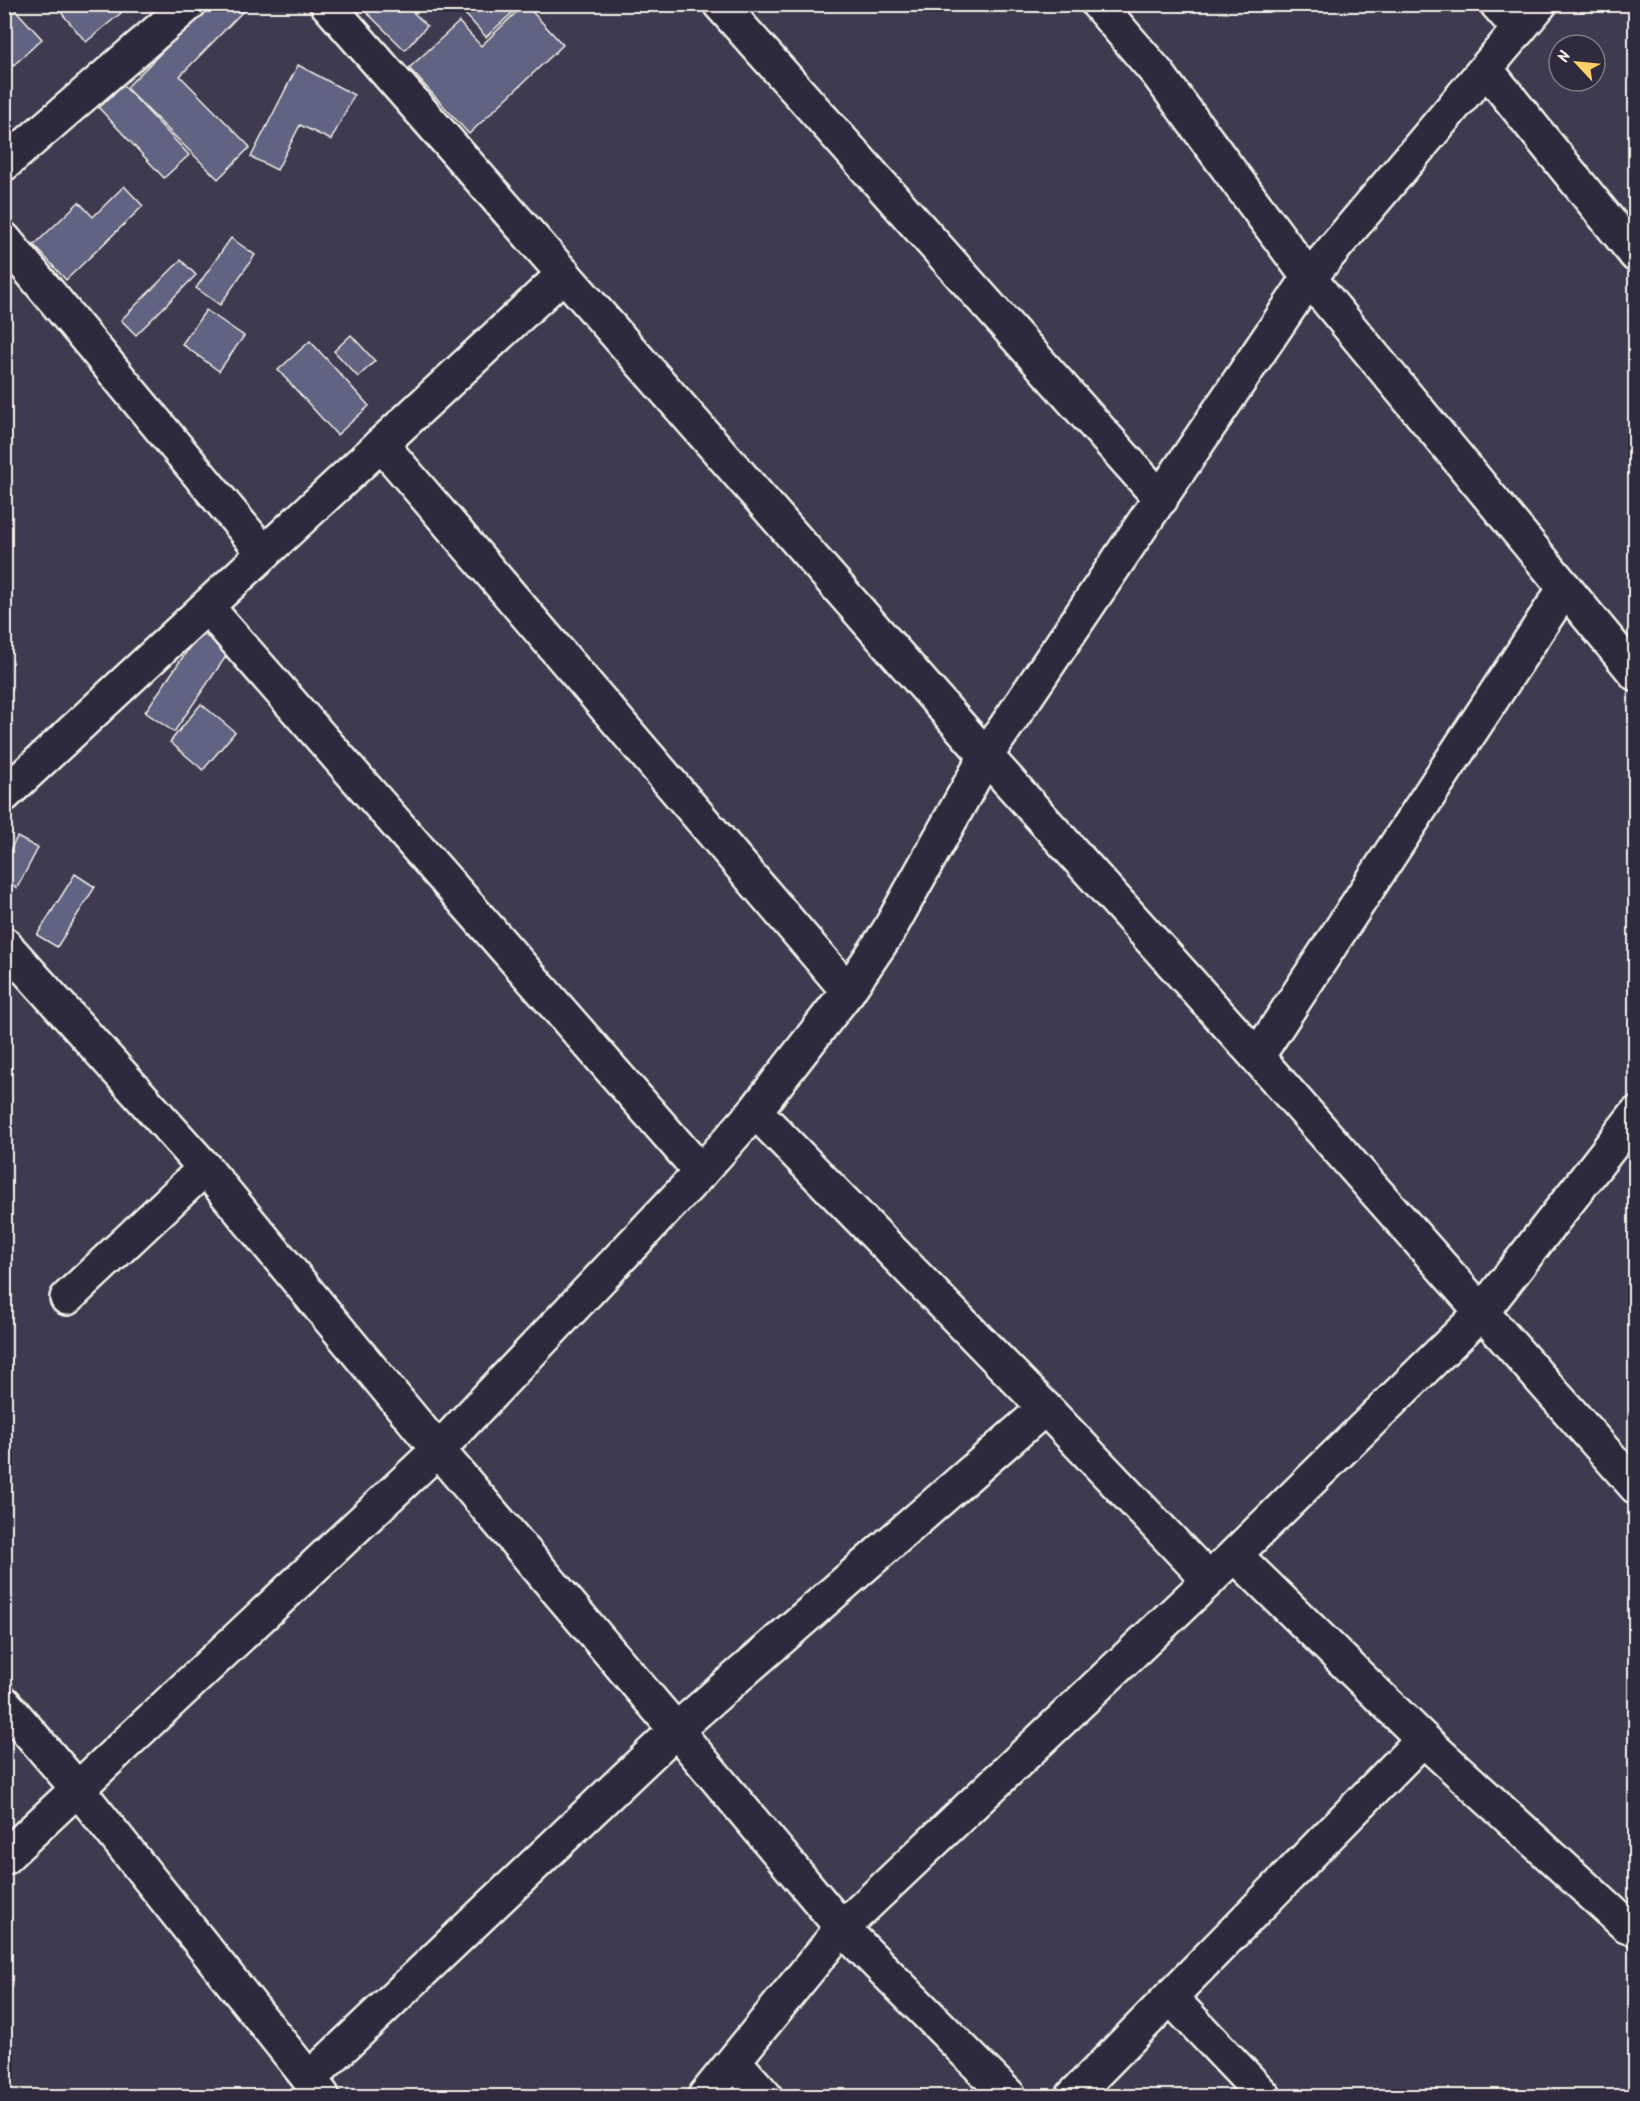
<svg xmlns="http://www.w3.org/2000/svg" width="1640" height="2101" font-family="Kalam,sans-serif">
	<style>
		.building { fill: #606481; stroke: #f4f1e8; stroke-width: 1.5 }
		.lines { fill: none; stroke-linecap: round; stroke-linejoin: round }
		.minor-casing { stroke: #f4f1e8; stroke-width: 38 }
		.minor { stroke: #2f2a3d; stroke-width: 33 }
	</style>
	<rect width="100%" height="100%" fill="#3e3b51"/>
	<filter id="ink" filterUnits="userSpaceOnUse"><feTurbulence type="fractalNoise" baseFrequency=".0167" numOctaves="2"/><feDisplacementMap in="SourceGraphic" scale="12" xChannelSelector="R" yChannelSelector="G"/><feConvolveMatrix kernelMatrix="1 2 1 2 8 2 1 2 1" color-interpolation-filters="sRGB"/></filter>
	<g filter="url(#ink)">
		<g class="building">
			<polygon points="4,4 10,4 42,39 4,74"/>
			<polygon points="54,4 114,4 121,13 86,42"/>
			<polygon points="210,4 250,4 180,76 250,147 218,179 126,88"/>
			<polygon points="358,4 414,4 410,9 427,26 405,50"/>
			<polygon points="456,4 505,4 513,12 486,37"/>
			<polygon points="525,4 563,45 469,134 409,68 459,22 481,46"/>
			<polygon points="298,65 354,95 331,140 300,125 277,170 251,157"/>
			<polygon points="123,85 189,155 164,178 99,108"/>
			<polygon points="124,186 143,206 66,280 34,245 79,202 93,217"/>
			<polygon points="231,238 255,255 220,305 196,288"/>
			<polygon points="181,260 196,275 136,335 121,320"/>
			<polygon points="206,310 244,336 219,371 182,344"/>
			<polygon points="351,335 375,361 358,377 334,351"/>
			<polygon points="310,341 369,406 337,435 278,370"/>
			<polygon points="200,632 229,652 174,732 145,712"/>
			<polygon points="201,704 235,732 203,770 170,742"/>
			<polygon points="17,837 38,848 17,888 4,881 4,861"/>
			<polygon points="75,874 95,887 57,947 37,935"/>
		</g>
		<g class="lines">
			<g class="minor-casing">
				<g id="minor">
					<polyline points="327,4 986,756 1257,1057 1636,1487"/>
					<polyline points="720,4 1161,499"/>
					<polyline points="1098,4 1158,74 1309,278 1636,674"/>
					<polyline points="1497,4 1519,29"/>
					<polyline points="1486,69 1636,255"/>
					<polyline points="4,164 189,4"/>
					<polyline points="4,239 264,553"/>
					<polyline points="381,444 848,991"/>
					<polyline points="207,607 701,1172"/>
					<polyline points="4,795 564,274"/>
					<polyline points="4,944 205,1168 438,1450 676,1730 842,1928 1009,2096"/>
					<polyline points="1257,1057 1565,588"/>
					<polyline points="755,1111 1045,1408 1209,1580"/>
					<polyline points="67,1298 205,1168"/>
					<polyline points="1235,1555 1423,1739 1626,1925 1636,1929"/>
					<polyline points="4,1703 77,1788 322,2095"/>
					<polyline points="4,1858 438,1450 701,1172 755,1111 848,991 888,932 986,756 1309,278 1540,4"/>
					<polyline points="1170,1997 1264,2096"/>
					<polyline points="734,2061 765,2096"/>
					<polyline points="309,2079 676,1730 1045,1408"/>
					<polyline points="705,2096 842,1928 1209,1580 1481,1313 1636,1114"/>
					<polyline points="1073,2096 1423,1739"/>
				</g>
			</g>
			<use href="#minor" class="minor"/>
		</g>
	</g>
	<rect width="1640" height="2101" fill="none" stroke="#2f2a3d" stroke-width="24"/>
	<rect x="12" y="12" width="1616" height="2077" fill="none" stroke="#f4f1e8" stroke-width="2" filter="url(#ink)"/>
	<g transform="translate(1577 63) rotate(296)"><circle r="28" fill="#2f2a3d" stroke="#7e7a81" stroke-width="1.5"/>
	<path d="M0-4.5L10 22L0 15L-10 22Z" fill="#ffd166"/>
	<text y="-9" font-size="16" font-weight="bold" text-anchor="middle" fill="#f4f1e8">N</text>
	</g>
</svg>
